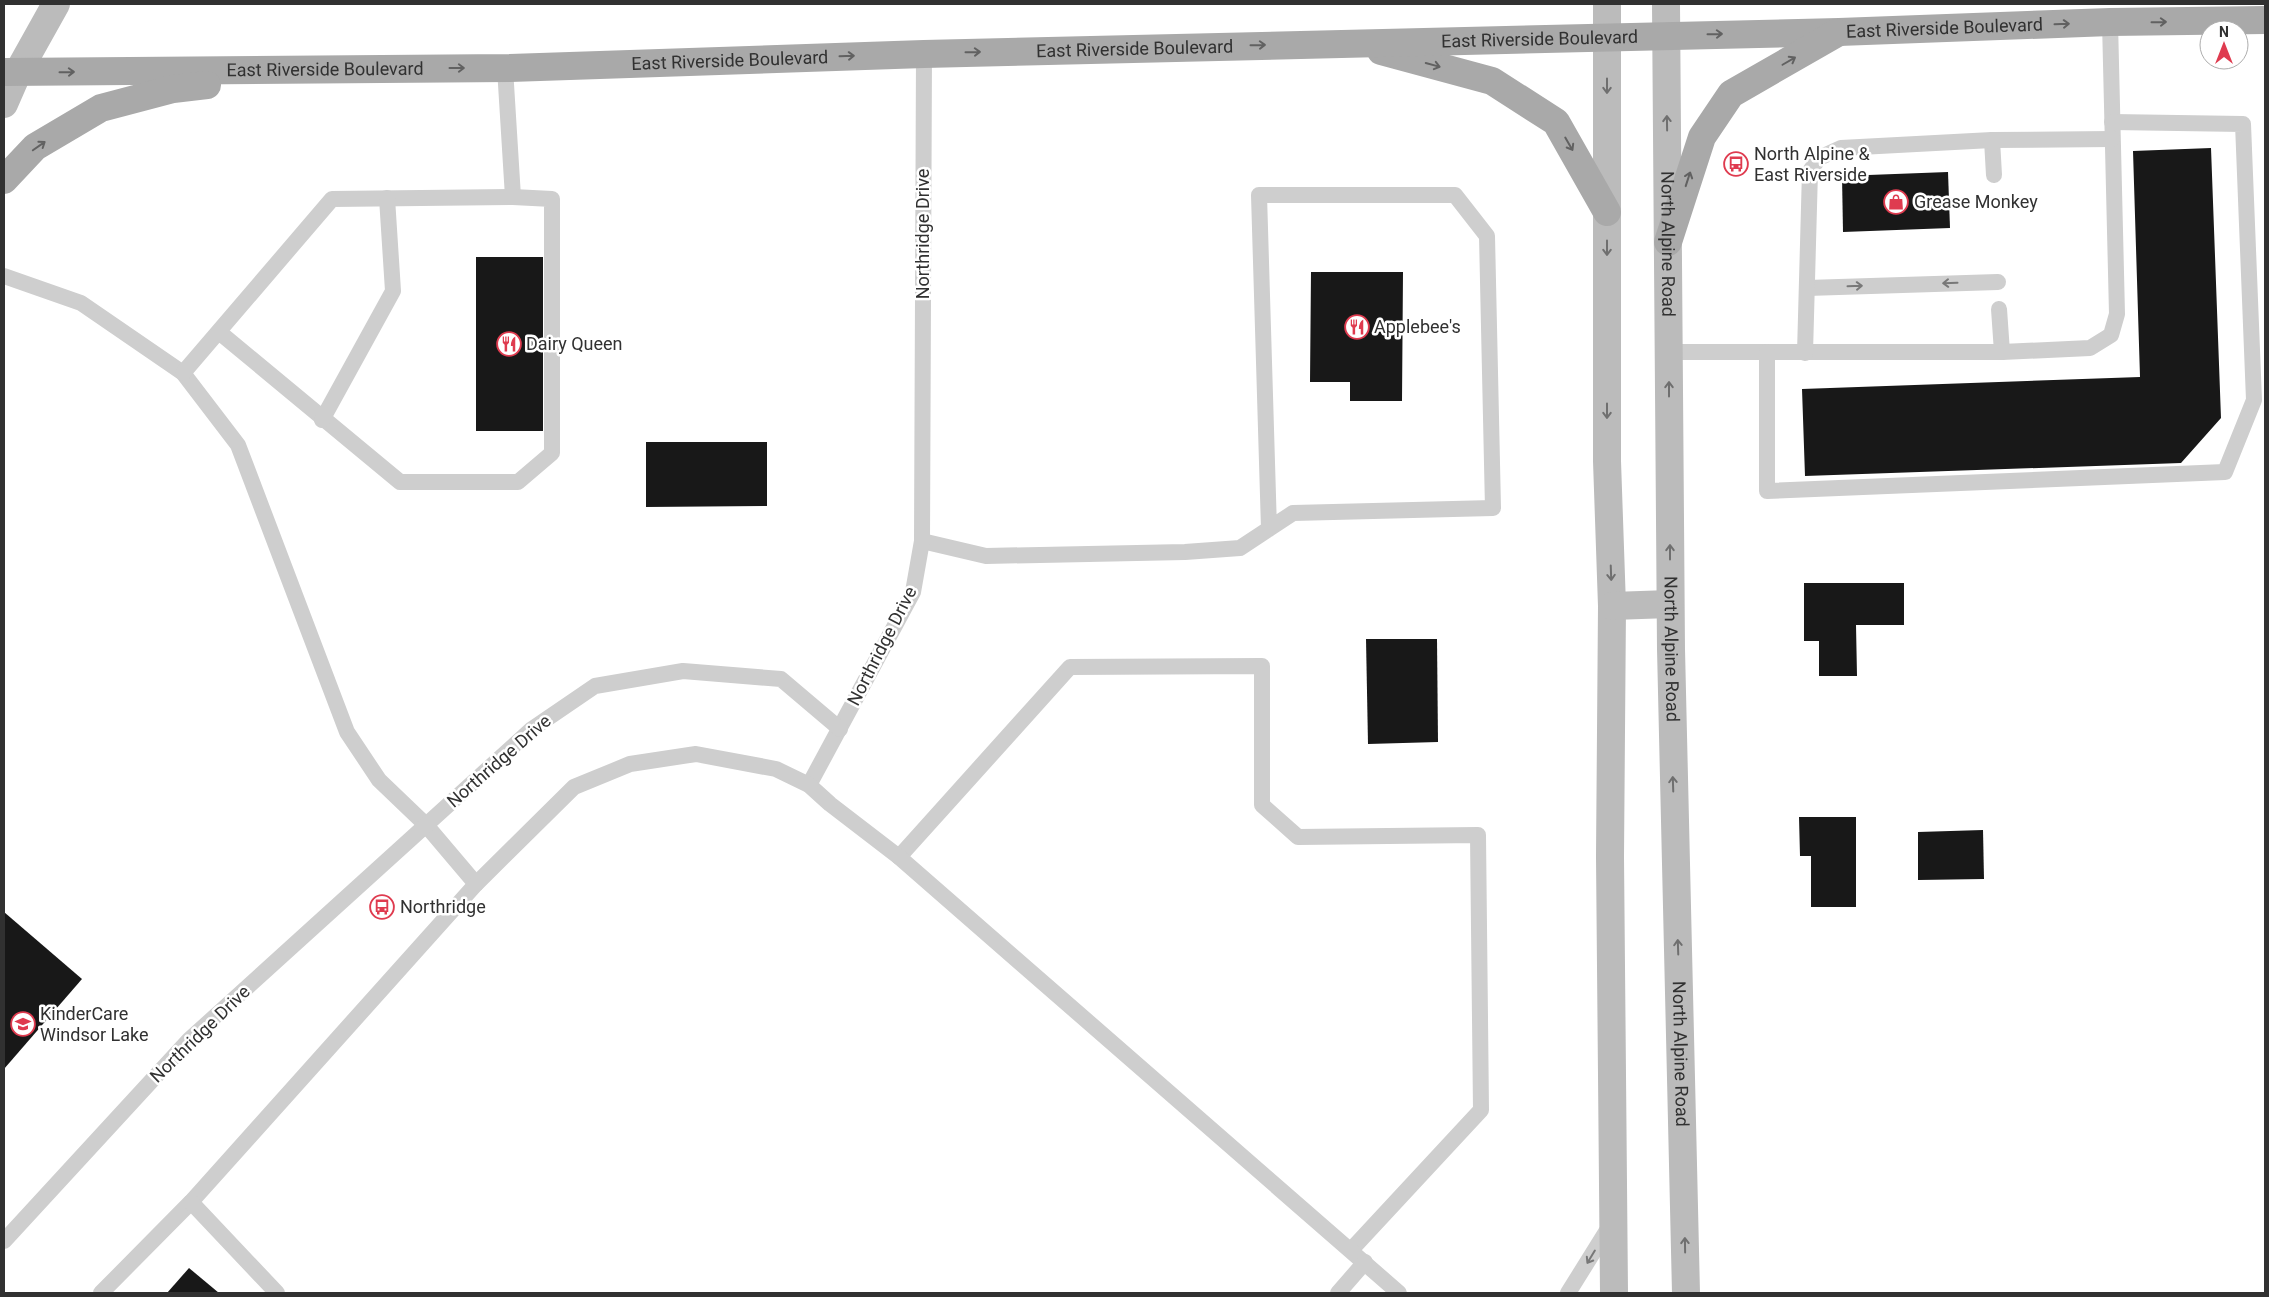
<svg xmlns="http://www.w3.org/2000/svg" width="2269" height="1297" font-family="Roboto,sans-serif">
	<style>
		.building { fill: #181818 }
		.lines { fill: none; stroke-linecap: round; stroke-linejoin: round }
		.lane { stroke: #cecece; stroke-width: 16 }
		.secondary { stroke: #bbb; stroke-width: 28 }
		.primary { stroke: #a9a9a9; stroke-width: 28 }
		.oneway { stroke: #616161 }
		.oneway2 { stroke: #6f6f6f }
		.oneway3 { stroke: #787878 }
		.labels { text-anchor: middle; stroke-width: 5; stroke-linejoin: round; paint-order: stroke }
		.street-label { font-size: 18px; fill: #313131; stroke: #fff }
		.poi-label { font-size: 18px; fill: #313131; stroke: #fff; text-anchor: start }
	</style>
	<rect width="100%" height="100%" fill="#fff"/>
	<g class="building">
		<polygon points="2211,148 2221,418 2181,463 1805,476 1802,389 2140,377 2133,151"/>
		<polygon points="1948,172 1950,228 1843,232 1842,176"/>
		<rect x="476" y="257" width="67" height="174"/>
		<polygon points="1311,272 1403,272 1402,401 1350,401 1350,382 1310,382"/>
		<polygon points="646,442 767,442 767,506 646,507"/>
		<polygon points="1804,583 1904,583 1904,625 1856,625 1857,676 1819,676 1819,641 1804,641"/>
		<polygon points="1366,639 1437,639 1438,742 1368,744"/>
		<polygon points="1799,817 1856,817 1856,907 1811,907 1811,856 1800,856"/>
		<polygon points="1983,830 1984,879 1918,880 1918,832"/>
		<polygon points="4,912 82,979 4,1069"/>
		<polygon points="189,1268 219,1293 167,1293"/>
	</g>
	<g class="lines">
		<g class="lane">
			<polyline points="505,68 513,197"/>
			<polyline points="1992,140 1994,175"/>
			<polyline points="4,276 81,303 183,373 238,445 347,732 379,780 426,825 476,884 191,1202 101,1293"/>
			<polyline points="1807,288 1998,282"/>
			<polyline points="1999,309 2002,352"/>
			<polyline points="1669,352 2002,352 2090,348 2111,335 2117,314 2110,22"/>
			<polyline points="1767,352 1767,491 2225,472 2254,400 2243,124 2112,122"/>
			<polyline points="1805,353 1810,171 1819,158 1841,148 1992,140 2112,139"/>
			<polyline points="183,373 332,199 513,197 552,199 552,453 518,482 400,482 219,332"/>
			<polyline points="322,420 393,291 387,198"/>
			<polyline points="922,541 986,556 1185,552 1240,548 1293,513 1493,508 1487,236 1455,195 1259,195 1269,529"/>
			<polyline points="809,785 913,592 922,541 924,54"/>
			<polyline points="899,857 1070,667 1262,666 1262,805 1298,837 1478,835 1481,1110 1351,1250"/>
			<polyline points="476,884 574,787 630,764 696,754 776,769 809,785 830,804 899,857 1399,1293"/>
			<polyline points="191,1202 277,1293"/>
			<polyline points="4,1241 189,1040 532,729 595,686 683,671 781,679 840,729"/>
			<polyline points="1338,1293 1365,1262"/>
			<polyline points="1568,1293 1611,1224"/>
		</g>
		<g class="secondary">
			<polyline points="1607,4 1607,461 1612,606 1610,857 1614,1293"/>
			<path id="s1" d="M1666,4L1671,649L1686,1293"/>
			<polyline points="4,104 18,72 56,4"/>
			<polyline points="1612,606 1670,604"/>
		</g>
		<g class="primary">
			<polyline points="1381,51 1492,81 1556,122 1607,212"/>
			<path id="s2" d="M4,72L510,68L924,54L1839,32L2110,22L2265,20"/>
			<polyline points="4,180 35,147 101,108 173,89 207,85"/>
			<polyline points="1668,242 1702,137 1731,94 1837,33"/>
		</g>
	</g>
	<defs><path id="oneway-shaft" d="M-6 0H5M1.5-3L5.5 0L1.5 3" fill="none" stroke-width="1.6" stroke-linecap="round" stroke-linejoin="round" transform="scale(1.25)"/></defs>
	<g class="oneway">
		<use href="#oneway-shaft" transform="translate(2159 22) rotate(-1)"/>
		<use href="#oneway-shaft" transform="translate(2062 24) rotate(-2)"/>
		<use href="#oneway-shaft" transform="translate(1715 34) rotate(-1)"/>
		<use href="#oneway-shaft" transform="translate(1258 45) rotate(-1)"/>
		<use href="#oneway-shaft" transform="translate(973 52) rotate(-1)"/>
		<use href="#oneway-shaft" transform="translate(847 56) rotate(-2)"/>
		<use href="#oneway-shaft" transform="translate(1789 61) rotate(-30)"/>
		<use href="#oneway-shaft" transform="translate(1433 65) rotate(15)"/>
		<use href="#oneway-shaft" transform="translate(457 68)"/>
		<use href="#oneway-shaft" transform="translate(67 72) rotate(-1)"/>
		<use href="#oneway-shaft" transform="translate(1569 144) rotate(60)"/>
		<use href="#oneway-shaft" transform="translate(39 146) rotate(-35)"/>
		<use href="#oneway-shaft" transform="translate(1688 179) rotate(-72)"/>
	</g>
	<g class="oneway2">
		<use href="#oneway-shaft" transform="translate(1607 86) rotate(90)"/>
		<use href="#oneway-shaft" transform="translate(1667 123) rotate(-91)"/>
		<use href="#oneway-shaft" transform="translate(1607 248) rotate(90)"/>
		<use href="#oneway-shaft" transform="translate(1669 389) rotate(-90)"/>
		<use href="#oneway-shaft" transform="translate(1607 411) rotate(90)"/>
		<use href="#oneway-shaft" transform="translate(1670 552) rotate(-90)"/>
		<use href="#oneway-shaft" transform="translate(1611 573) rotate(88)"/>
		<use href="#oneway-shaft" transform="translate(1673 784) rotate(-92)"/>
		<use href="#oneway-shaft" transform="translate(1678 947) rotate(-92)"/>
		<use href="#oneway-shaft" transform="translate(1685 1245) rotate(-91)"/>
	</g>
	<g class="oneway3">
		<use href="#oneway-shaft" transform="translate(1950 283) rotate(178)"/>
		<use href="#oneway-shaft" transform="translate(1855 286) rotate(-2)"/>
		<use href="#oneway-shaft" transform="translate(1591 1257) rotate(121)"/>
	</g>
	<defs>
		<g id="bus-ring" transform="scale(1.25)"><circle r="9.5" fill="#fff" stroke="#df3b4f" stroke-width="1.5"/><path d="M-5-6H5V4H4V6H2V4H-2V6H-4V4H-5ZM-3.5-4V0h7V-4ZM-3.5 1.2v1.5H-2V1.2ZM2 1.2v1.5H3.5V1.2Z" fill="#df3b4f"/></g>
		<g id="shop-ring" transform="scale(1.25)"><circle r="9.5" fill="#fff" stroke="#df3b4f" stroke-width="1.5"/><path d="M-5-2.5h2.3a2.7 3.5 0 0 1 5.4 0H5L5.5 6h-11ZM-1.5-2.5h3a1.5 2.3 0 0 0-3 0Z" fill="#df3b4f"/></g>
		<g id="restaurant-ring" transform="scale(1.25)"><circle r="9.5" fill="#fff" stroke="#df3b4f" stroke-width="1.5"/><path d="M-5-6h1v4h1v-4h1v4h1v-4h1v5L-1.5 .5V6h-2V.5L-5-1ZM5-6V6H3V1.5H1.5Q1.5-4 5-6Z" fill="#df3b4f"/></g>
		<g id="school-ring" transform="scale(1.25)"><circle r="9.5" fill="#fff" stroke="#df3b4f" stroke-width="1.5"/><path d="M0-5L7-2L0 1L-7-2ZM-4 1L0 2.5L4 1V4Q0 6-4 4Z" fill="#df3b4f"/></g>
	</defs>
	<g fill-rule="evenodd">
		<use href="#bus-ring" x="1736" y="164"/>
		<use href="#shop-ring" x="1896" y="202"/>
		<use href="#restaurant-ring" x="1357" y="327"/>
		<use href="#restaurant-ring" x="509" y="344"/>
		<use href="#bus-ring" x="382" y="907"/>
		<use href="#school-ring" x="23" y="1024"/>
	</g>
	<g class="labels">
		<g class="street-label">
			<text dy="6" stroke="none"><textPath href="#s2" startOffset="1941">East Riverside Boulevard</textPath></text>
			<text dy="6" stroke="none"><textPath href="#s2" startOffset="1536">East Riverside Boulevard</textPath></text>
			<text dy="6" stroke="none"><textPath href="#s2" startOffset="1131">East Riverside Boulevard</textPath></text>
			<text dy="6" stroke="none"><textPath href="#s2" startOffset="726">East Riverside Boulevard</textPath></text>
			<text dy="6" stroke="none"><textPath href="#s2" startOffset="321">East Riverside Boulevard</textPath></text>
			<text transform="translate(923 234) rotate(-90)" y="6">Northridge Drive</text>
			<text dy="6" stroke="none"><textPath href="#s1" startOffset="240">North Alpine Road</textPath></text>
			<text transform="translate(882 646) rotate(-63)" y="6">Northridge Drive</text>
			<text dy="6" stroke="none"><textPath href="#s1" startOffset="645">North Alpine Road</textPath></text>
			<text transform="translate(499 761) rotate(-41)" y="6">Northridge Drive</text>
			<text transform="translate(200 1034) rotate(-44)" y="6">Northridge Drive</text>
			<text dy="6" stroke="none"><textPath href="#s1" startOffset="1050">North Alpine Road</textPath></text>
		</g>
		<g class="poi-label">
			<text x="1754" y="160">North Alpine &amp;<tspan x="1754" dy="21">East Riverside</tspan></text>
			<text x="1914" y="208">Grease Monkey</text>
			<text x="1374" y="333">Applebee's</text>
			<text x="526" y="350">Dairy Queen</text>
			<text x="400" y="913">Northridge</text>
			<text x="40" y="1020">KinderCare<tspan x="40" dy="21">Windsor Lake</tspan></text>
		</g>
	</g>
	<rect width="2269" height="1297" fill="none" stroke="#313131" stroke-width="10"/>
	<g transform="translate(2224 45)"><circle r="24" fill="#ffffff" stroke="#adadad"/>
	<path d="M0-4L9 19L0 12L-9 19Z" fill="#df3b4f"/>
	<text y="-8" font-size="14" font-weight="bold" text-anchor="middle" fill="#313131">N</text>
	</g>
</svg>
